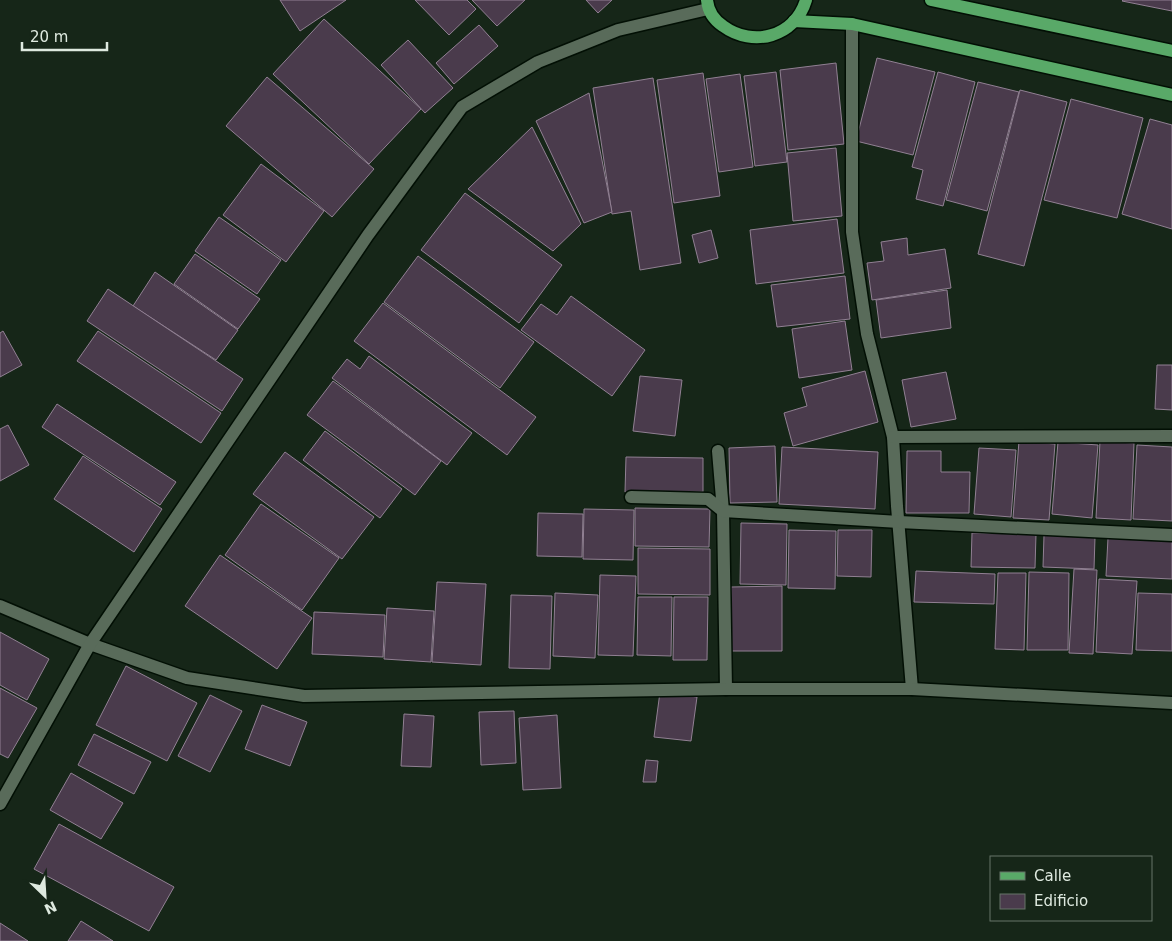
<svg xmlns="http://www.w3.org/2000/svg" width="1172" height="941" font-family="'DejaVu Sans',sans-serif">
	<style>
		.building { fill: #4a3b4c; stroke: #918093 }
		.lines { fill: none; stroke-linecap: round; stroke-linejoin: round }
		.minor-casing { stroke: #020f04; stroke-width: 15 }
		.major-casing { stroke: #020f04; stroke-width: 15 }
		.minor { stroke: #596b5a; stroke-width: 12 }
		.major { stroke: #59a968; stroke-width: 12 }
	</style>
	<rect width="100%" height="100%" fill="#162618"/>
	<g class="building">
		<polygon points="280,0 346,0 300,31"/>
		<polygon points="415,0 467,0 476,9 449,35"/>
		<polygon points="472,0 525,0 497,26"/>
		<polygon points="586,0 612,0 598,13"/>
		<polygon points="1172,0 1172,11 1122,1 1123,0"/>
		<polygon points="324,19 421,109 369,164 273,74"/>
		<polygon points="479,25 498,46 454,84 436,63"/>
		<polygon points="408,40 453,88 425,113 381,65"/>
		<polygon points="877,58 935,72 913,155 856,141"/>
		<polygon points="836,63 844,144 788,150 780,70"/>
		<polygon points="776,72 787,162 755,166 744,76"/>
		<polygon points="938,72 975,82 943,206 916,199 923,170 912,167"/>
		<polygon points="703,73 720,196 674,203 657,80"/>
		<polygon points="740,74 753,167 719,172 706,79"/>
		<polygon points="267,77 374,169 332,217 226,126"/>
		<polygon points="653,78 681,263 640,270 631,211 612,214 593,88"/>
		<polygon points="978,82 1019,92 987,211 946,200"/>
		<polygon points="1020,90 1067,102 1024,266 978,254"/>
		<polygon points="589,93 612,212 584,223 536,121"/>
		<polygon points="1071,99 1143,118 1117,218 1044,200"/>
		<polygon points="1150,119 1172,125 1172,229 1122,214"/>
		<polygon points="532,127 581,224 553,251 468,189"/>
		<polygon points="836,148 842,216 793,221 787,153"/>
		<polygon points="261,164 324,211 286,262 223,215"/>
		<polygon points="465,193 562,265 519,323 421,250"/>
		<polygon points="219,217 281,260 257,294 195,251"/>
		<polygon points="837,219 844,273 756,284 750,230"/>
		<polygon points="711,230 718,258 699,263 692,235"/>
		<polygon points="907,238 908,255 945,249 951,288 872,300 867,263 884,261 881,242"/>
		<polygon points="195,254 260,299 238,329 174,284"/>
		<polygon points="418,256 534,342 500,388 384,302"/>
		<polygon points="155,272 238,330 216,360 133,306"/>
		<polygon points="845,276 850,319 777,327 771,285"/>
		<polygon points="108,289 243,379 222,411 87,321"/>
		<polygon points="947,290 951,328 881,338 876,300"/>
		<polygon points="571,296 645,350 612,396 521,330 541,304 557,315"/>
		<polygon points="383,303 536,417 507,455 354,341"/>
		<polygon points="845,321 852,370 799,378 792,329"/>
		<polygon points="3,331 22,365 0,377 0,333"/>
		<polygon points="98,331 221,413 201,443 77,361"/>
		<polygon points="369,356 472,433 447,465 332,378 347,359 360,369"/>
		<polygon points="1157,365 1172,365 1172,410 1155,409"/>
		<polygon points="865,371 878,422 793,446 784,413 807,406 802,388"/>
		<polygon points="946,372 956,419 911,427 902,380"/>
		<polygon points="640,376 682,380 675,436 633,431"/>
		<polygon points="333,381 441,461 415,495 307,415"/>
		<polygon points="57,404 176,482 160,505 42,427"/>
		<polygon points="8,425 29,465 0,481 0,429"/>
		<polygon points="325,431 402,489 380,518 303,460"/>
		<polygon points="1019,441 1055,444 1049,520 1013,518"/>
		<polygon points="1100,441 1134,443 1131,520 1096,518"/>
		<polygon points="1058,442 1098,445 1092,518 1052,514"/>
		<polygon points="1137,445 1172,447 1172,521 1133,519"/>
		<polygon points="775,446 777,502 730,503 729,448"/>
		<polygon points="782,447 878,452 875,509 779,504"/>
		<polygon points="979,448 1016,450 1011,517 974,514"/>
		<polygon points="907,451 941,451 941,472 970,472 969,513 906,513"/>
		<polygon points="285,452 374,517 342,559 253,494"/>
		<polygon points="83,456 162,509 134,552 54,499"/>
		<polygon points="626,457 703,458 703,492 625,492"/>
		<polygon points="261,504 339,558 302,610 225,555"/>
		<polygon points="635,508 710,509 709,547 635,546"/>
		<polygon points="584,509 634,510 633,560 583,559"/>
		<polygon points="538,513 583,514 582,557 537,556"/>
		<polygon points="741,523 787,524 786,585 740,584"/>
		<polygon points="789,530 836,531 835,589 788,588"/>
		<polygon points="838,530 872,530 871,577 837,576"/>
		<polygon points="972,533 1036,534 1035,568 971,567"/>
		<polygon points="1044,535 1095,537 1094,569 1043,567"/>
		<polygon points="1108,538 1172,541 1172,579 1106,576"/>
		<polygon points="638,548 710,549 710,595 638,594"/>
		<polygon points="220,555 312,618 277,669 185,606"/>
		<polygon points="1074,569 1097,570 1093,654 1069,653"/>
		<polygon points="916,571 995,574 994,604 914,602"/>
		<polygon points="1029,572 1069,573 1068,650 1027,650"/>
		<polygon points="998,573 1026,573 1024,650 995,649"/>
		<polygon points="600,575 636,576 633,656 598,655"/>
		<polygon points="1099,579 1137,581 1132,654 1096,652"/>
		<polygon points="437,582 486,584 481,665 432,662"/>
		<polygon points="782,586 782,651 731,651 731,587"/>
		<polygon points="555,593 598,595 595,658 553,656"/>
		<polygon points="1138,593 1172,594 1172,651 1136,650"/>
		<polygon points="511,595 552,596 550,669 509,668"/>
		<polygon points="638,597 672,597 671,656 637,655"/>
		<polygon points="674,597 708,597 707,660 673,660"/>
		<polygon points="387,608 434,611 431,662 384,659"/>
		<polygon points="314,612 385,615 383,657 312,654"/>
		<polygon points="0,632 49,659 27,700 0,685"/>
		<polygon points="126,666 197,703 167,761 96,725"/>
		<polygon points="0,688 37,708 8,758 0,754"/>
		<polygon points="660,692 697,697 691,741 654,737"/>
		<polygon points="210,695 242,711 210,772 178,756"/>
		<polygon points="262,705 307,722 290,766 245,749"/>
		<polygon points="514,711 516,763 481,765 479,712"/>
		<polygon points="404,714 434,716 431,767 401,766"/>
		<polygon points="557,715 561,788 523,790 519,718"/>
		<polygon points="94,734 151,762 134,794 78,765"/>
		<polygon points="646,760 658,761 656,782 643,782"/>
		<polygon points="71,773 123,803 101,839 50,810"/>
		<polygon points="59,824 174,887 149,931 34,869"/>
		<polygon points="81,921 113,941 68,941"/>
		<polygon points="0,923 28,941 0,941"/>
	</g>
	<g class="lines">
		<g class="minor-casing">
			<g id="minor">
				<polyline points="852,24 852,232 867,334 893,437 897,506 912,689"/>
				<polyline points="893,437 1172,436"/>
				<polyline points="718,451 723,511 726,689"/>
				<polyline points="631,497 708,499 723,511 899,522 1172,535"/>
				<polyline points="0,606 90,644 187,678 304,696 726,689 912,689 1172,703"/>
				<polyline points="0,804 90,644 368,235 462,107 538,62 618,30 708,9"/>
			</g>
		</g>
		<g class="major-casing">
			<g id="major">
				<path d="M707,0C708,11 714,20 723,26C753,48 795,37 806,0"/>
				<polyline points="931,0 1172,51"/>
				<polyline points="794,21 852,24 1172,95"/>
			</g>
		</g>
		<use href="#minor" class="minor"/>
		<use href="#major" class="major"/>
	</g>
	<rect x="990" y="856" width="162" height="65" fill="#162618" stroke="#667468"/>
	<rect x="1000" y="872" width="25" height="8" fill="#59a968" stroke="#667468"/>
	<text x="1034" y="881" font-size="15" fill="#dee9df">Calle</text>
	<rect x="1000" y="894" width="25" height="15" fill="#4a3b4c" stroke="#667468"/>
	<text x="1034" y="906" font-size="15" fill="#dee9df">Edificio</text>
	<g transform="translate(45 896) rotate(155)" stroke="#162618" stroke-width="4" paint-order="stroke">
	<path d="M0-4L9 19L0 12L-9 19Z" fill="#dee9df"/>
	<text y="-8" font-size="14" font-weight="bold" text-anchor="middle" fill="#dee9df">N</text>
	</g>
	<path d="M22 42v8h85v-8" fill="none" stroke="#dee9df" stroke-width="2.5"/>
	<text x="30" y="42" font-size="15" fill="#dee9df" stroke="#162618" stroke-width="4" paint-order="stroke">20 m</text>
</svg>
